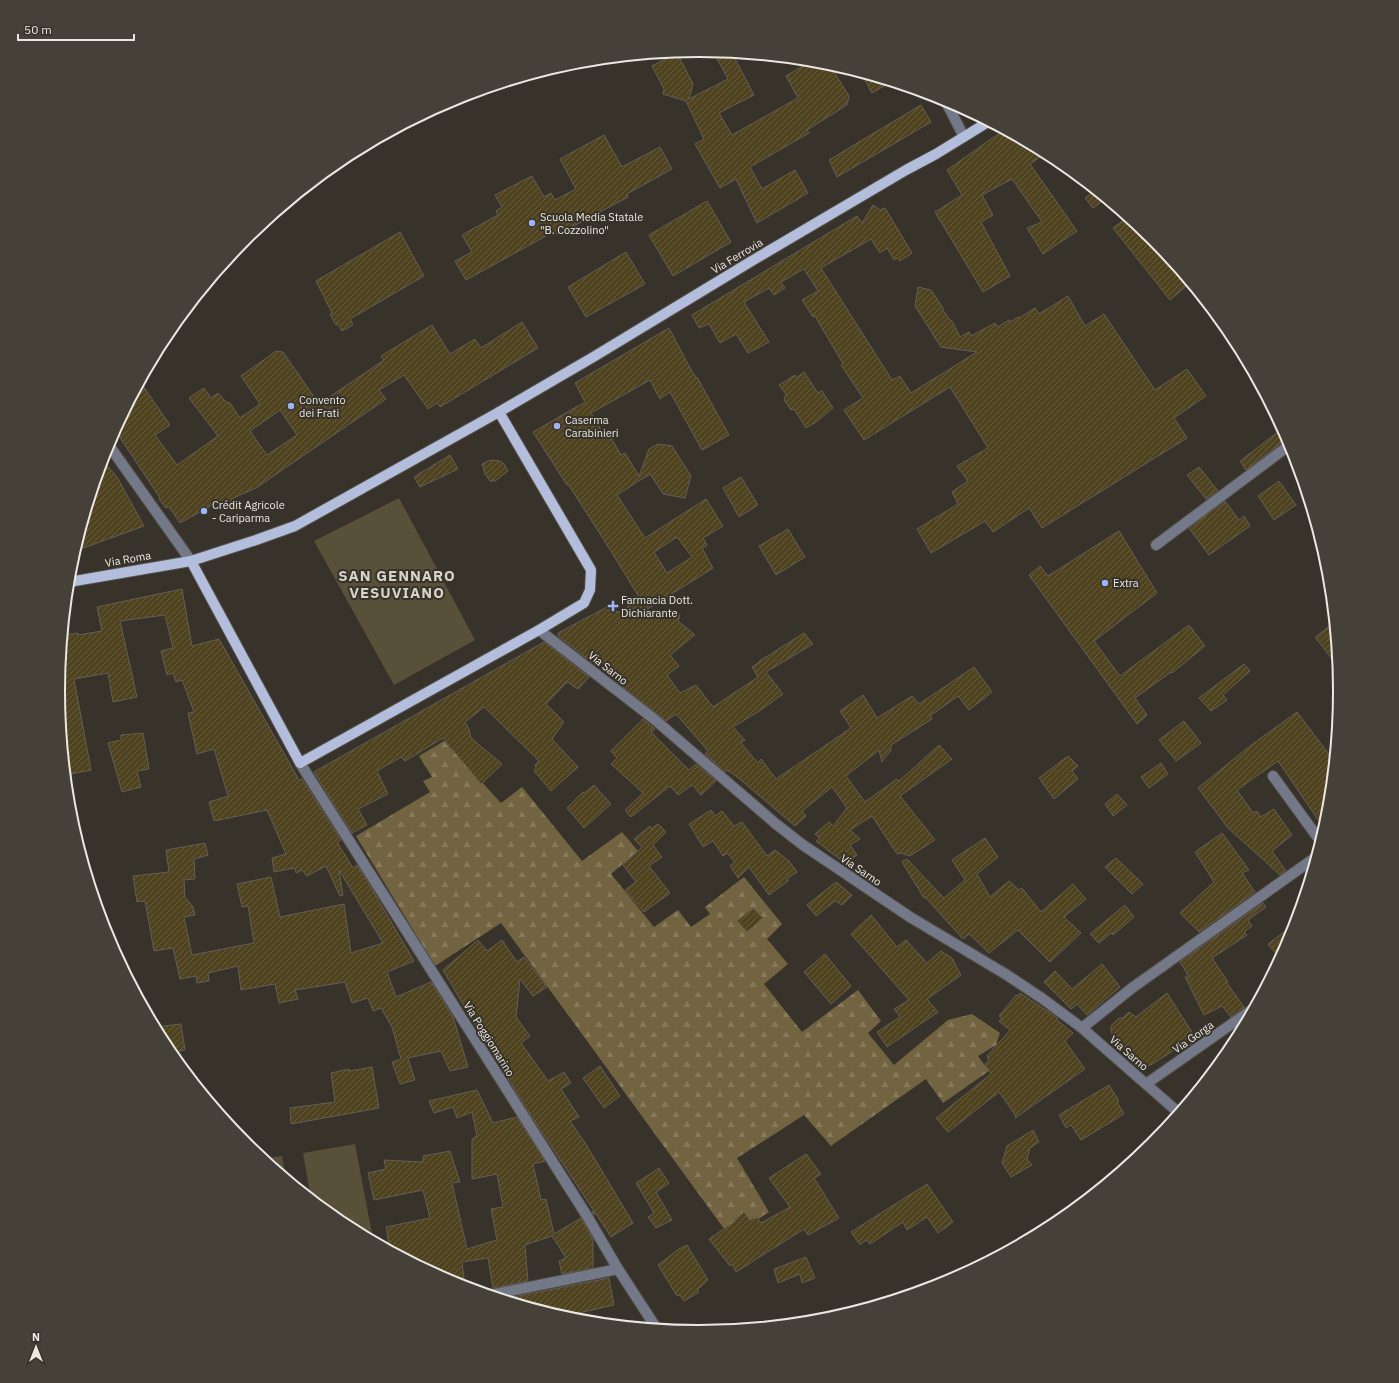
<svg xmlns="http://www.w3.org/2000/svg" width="1399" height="1383" font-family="'IBM Plex Sans',sans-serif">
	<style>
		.forest { fill: url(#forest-firs) }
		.park { fill: #59503a }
		.building { fill: url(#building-hatch); stroke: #635f55; fill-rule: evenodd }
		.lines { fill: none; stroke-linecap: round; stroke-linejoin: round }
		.minor-casing { stroke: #545048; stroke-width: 12 }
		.major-casing { stroke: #545048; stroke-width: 12 }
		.minor { stroke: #737988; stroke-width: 10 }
		.major { stroke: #b3bedd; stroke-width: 10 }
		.poi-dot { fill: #9db4fd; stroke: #37332a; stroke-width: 1.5 }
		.labels { text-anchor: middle; stroke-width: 4; stroke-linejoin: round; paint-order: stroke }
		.poi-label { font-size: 11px; fill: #ebe8e3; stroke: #37332a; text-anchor: start }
		.street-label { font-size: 11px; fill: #ebe8e3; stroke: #37332a }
		.district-label { font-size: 15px; font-weight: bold; letter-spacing: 1px; fill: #d8d3c8; stroke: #37332a }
		.rim { fill: none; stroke: #ebe8e3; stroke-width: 2 }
	</style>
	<defs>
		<pattern id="forest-firs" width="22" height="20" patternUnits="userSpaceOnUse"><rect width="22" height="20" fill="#726440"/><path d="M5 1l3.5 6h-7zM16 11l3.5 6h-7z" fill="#867a5b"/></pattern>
		<pattern id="building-hatch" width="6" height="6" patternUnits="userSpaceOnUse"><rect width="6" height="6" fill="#4f421e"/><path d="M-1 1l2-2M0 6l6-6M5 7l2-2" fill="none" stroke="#685d3f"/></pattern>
	</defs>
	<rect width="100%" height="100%" fill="#37332a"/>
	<polygon class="forest" points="444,741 501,803 522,787 582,861 622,832 638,851 611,874 654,927 678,910 691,927 710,914 705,907 744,877 782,924 767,939 788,964 764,984 802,1032 858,990 881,1021 868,1033 894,1065 948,1020 972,1014 1000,1033 996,1045 978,1056 989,1071 943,1103 926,1079 831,1146 804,1115 737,1158 769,1212 730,1237 501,923 435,966 356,836 430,792 423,781 432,777 419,756"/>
	<g class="park">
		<polygon points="399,498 475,640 394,685 314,541"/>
		<polygon points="355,1144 373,1239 370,1239 343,1225 311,1199 303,1153"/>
		<polygon points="282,1156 286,1178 263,1159"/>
	</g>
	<g class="building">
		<polygon points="713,51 732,53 754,95 719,113 732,135 798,98 786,76 811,61 829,64 849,96 847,105 807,130 809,133 750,167 762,189 795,170 808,193 757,223 736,179 720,188 695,144 704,139 686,101 663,94 664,89 652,66 677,53 693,84 689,99 728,79"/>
		<polygon points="861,73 886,81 891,82 872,93"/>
		<polygon points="921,105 931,122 837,177 829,160"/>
		<polygon points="1004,130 1046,153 1030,164 1077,231 1043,254 1027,228 1042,222 1012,179 982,195 993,215 981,222 1010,276 983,292 935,212 962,195 947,170"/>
		<polygon points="604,135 622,167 660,147 672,169 627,194 628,197 557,235 555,231 466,280 455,261 472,252 462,235 498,215 496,211 502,207 495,195 532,176 544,197 551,193 555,200 576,189 560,159"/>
		<polygon points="1095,191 1105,199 1093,208 1085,198"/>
		<polygon points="707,201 731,242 673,276 649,235"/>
		<polygon points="873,205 880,210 885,208 912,253 900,261 897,258 894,260 887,248 880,253 871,239 821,268 892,380 900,376 911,393 977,352 941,347 915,306 918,287 931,290 943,308 943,310 950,320 952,321 960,337 969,332 971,336 995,323 998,327 1009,320 1010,322 1018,317 1019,318 1035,308 1039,314 1068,296 1085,326 1104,314 1155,390 1187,369 1206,396 1174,418 1187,438 1042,528 1029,508 993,532 985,521 931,553 917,529 958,504 952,492 968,481 957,466 988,448 950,387 864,440 844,410 863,398 841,365 843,364 815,316 813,317 802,300 818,291 804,269 781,282 785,288 774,295 769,288 744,302 769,342 748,353 736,334 720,343 709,324 699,328 692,315 857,216 862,223"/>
		<polygon points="1128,217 1153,238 1190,283 1170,300 1113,228"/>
		<polygon points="400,232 424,276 350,319 353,325 342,331 338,324 336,325 330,314 332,313 316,281"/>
		<polygon points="626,252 645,284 586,317 568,287"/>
		<path d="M522,322L538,348L440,407L437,403L428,409L404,375L379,390L386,399L256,488L231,499V503L219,507L216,503L180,523L169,507L166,508L159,499L160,498L115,430L141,383L170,425L155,435L177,465L218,436L189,398L204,388L211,398L218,393L226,402L230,403L240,418L260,404L241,376L276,351L283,352L319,404L384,360L381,356L432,325L450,354L475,339L481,348ZM280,410L297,435L267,455L250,431Z"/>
		<path d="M669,328L689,366L696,378L697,377L729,435L702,450L670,392L660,399L650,380L591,413L606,438L610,436L621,455L625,453L639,476L649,449L658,444L672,446L691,476L685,498L663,494L650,474L617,495L645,538L706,499L723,526L703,538L707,545L702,548L713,568L638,615H680L678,621L695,635L670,655L679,666L667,675L680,693L696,685L713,707L758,677L752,667L758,663V662L804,633L813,644L766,672L783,694L758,712L733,727L745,740L741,743L758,763L761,759L776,779L851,728L840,711L863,695L877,718L912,696L919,704L974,667L992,692L969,710L958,696L930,716L932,719L891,745V750L882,762L879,750L846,776L865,802L897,779L899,781L939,745L952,759L900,796L935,840L910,856L900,853L897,854L872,816L850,830L860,839L850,845L857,855L846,864L816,841L820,838L815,834L829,822L833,826L847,808L832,787L802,811L806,816L795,826L736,776L727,770L725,772L705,754L708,751L676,714L666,721L620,685L602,662L598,667L558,636V633L607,607L609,610L625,613L627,607L642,602L609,548L568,484L567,485L533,432L585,402L575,383ZM677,537L692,557L667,573L654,552Z"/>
		<polygon points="804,372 818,393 822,391 833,408 816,422 806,428 794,409 791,410 784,400 786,394 779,385 795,375 796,378"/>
		<polygon points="1278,432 1284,441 1246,470 1240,461"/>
		<polygon points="450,455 458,469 420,487 414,477"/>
		<polygon points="102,460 117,477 144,526 75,551"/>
		<polygon points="490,460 500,461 504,464 508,471 495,481 490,481 485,474 482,464"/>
		<polygon points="1199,467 1218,491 1206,499 1187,475"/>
		<polygon points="741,477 758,505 739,517 723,488"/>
		<polygon points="1279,481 1296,505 1274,520 1258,496"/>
		<polygon points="1225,501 1239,520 1244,516 1250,526 1209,555 1189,528"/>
		<polygon points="788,529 805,557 776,575 759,546"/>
		<polygon points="1119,531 1157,593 1094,641 1120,676 1189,625 1205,646 1172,673 1171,672 1135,698 1147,715 1137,724 1029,575 1040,566 1048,576"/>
		<polygon points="182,589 192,646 219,639 299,780 302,779 341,840 337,842 353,868 357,865 369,884 414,961 387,972 396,997 431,982 453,1017 468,1067 450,1071 441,1051 408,1058 415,1080 400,1084 392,1062 401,1059 392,1027 381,1008 373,1011 368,998 352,1003 345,982 295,990 298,999 279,1003 275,984 241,990 238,966 208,973 209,981 197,983 196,976 180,979 173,948 154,951 145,901 137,902 133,876 169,872 166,850 205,843 208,855 194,859 195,879 184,880 185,897 193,907 195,915 184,917 192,955 254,943 248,906 242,907 237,884 271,877 280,917 344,904 351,953 383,943 339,870 343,895 340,896 326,866 307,876 302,870 296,873 295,868 274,872 272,858 286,854 267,810 214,821 209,802 228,796 214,749 197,754 188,713 194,712 182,680 176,682 173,673 167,675 161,651 173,648 165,615 120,621 137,697 113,702 108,673 74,679 91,770 66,775 58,691 64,635 78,633 78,635 102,631 97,607"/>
		<polygon points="1334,623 1335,630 1339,668 1315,637"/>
		<polygon points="544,642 589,677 578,689 567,682 546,704 564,722 552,739 578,767 551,791 534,771 536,768 535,765 539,761 484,707 465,722 469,729 471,738 502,764 481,784 443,738 405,761 401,757 377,771 388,794 358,809 367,825 352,833 314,772"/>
		<polygon points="1244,664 1250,671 1223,695 1227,700 1211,711 1199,698"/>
		<polygon points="1297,712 1334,761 1329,817 1325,830 1278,761 1237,790 1253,813 1257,811 1261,817 1274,809 1292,835 1272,851 1286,871 1280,875 1228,828 1198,788 1250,746"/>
		<polygon points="643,719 655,729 651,732 689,770 696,764 716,781 701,795 692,785 678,795 670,786 631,817 625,810 643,793 611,764 617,758 611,751"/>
		<polygon points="1184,721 1201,743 1176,761 1159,740"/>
		<polygon points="143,733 149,769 137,771 141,787 122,792 108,743 121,740 121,735"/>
		<polygon points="1068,756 1078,766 1072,771 1078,779 1054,799 1039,778"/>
		<polygon points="1161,763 1168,774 1149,788 1141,777"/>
		<polygon points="594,785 611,804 584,828 567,808 583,792 584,793"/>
		<polygon points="1117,794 1127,805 1113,816 1105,804"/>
		<polygon points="711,810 715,816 722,811 734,826 742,822 767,856 775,850 789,861 797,872 788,878 788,881 769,895 749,867 738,878 730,866 735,862 727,853 723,856 713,841 703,847 689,824"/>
		<polygon points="658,824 666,832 653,845 662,857 649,866 670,893 644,912 625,890 636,882 623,865 642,847 634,839 650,826 651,829"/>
		<polygon points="1222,833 1249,870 1242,873 1255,892 1199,932 1180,913 1214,882 1195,852"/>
		<polygon points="985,838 998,857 977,874 990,897 1009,881 1019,890 1022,888 1041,912 1073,884 1086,899 1064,917 1081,933 1050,962 1018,930 989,953 969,934 963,939 925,897 924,898 902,862 907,859 944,898 965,880 952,860"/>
		<polygon points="1116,858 1143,884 1132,894 1105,867"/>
		<polygon points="836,882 852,895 842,905 835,901 816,916 807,905"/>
		<polygon points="1263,903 1266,907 1248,920 1252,926 1244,932 1247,935 1212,958 1228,982 1226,982 1244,1007 1231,1017 1222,1006 1204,1015 1185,977 1188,975 1180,962"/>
		<polygon points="1125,905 1134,917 1113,935 1111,933 1099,943 1090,934"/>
		<polygon points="753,908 763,918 747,932 737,921"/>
		<polygon points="871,915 897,947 906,940 927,963 941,951 952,958 961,975 927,999 938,1012 887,1047 877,1032 900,1017 894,1009 909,1000 851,934"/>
		<polygon points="1296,923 1292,937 1280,959 1268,944"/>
		<polygon points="478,940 487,951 502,940 517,962 524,957 547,987 533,996 520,979 516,1017 530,1036 521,1043 548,1081 564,1072 571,1083 561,1089 579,1117 570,1121 587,1146 633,1223 611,1237 594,1211 594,1215 592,1212 594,1211 530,1114 496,1059 498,1056 486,1036 483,1038 443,970"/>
		<polygon points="825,954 851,986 831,1004 804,972"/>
		<polygon points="1102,964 1120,987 1087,1015 1077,1004 1071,1009 1044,982 1055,971 1072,989"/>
		<polygon points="1020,993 1058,1018 1056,1019 1073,1033 1065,1041 1085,1069 1015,1118 1016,1116 999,1092 948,1132 936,1118 991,1074 985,1064 989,1060 987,1056 1010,1030 999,1021 1002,1018 999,1016 1016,995 1018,996"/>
		<polygon points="1167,993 1197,1040 1182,1051 1179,1047 1149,1066 1125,1049 1114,1040 1111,1030 1111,1026 1119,1018 1123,1018 1129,1012 1136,1017"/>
		<polygon points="181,1024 185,1050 170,1053 166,1048 155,1027"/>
		<polygon points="600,1066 620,1096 604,1108 583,1078"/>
		<polygon points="372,1067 379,1108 291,1124 290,1108 335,1102 331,1073 349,1069 349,1071"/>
		<polygon points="1109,1085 1119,1101 1117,1102 1124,1114 1081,1140 1071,1125 1066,1128 1059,1115"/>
		<polygon points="477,1090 493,1123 517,1117 545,1161 533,1164 541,1200 546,1199 554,1234 581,1218 593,1239 593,1268 562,1274 559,1261 566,1258 552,1236 525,1245 528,1281 493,1288 488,1258 462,1262 465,1287 454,1284 390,1250 386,1227 430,1218 423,1190 374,1200 368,1173 386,1169 384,1160 423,1162 423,1156 450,1151 460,1182 452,1183 467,1249 497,1240 491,1209 503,1207 497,1174 472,1179 472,1139 477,1136 472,1112 457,1118 453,1107 434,1113 429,1101"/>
		<polygon points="1033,1130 1039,1142 1030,1148 1027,1159 1032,1165 1011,1177 1002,1163 1007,1146"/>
		<polygon points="806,1154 821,1174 814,1178 839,1218 808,1235 804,1229 736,1272 732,1264 730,1266 709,1239 735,1221 734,1220 744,1212 750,1220 757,1217 761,1223 790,1207 769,1178"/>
		<polygon points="659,1168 669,1183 656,1192 672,1220 656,1228 648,1217 654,1213 636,1183"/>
		<polygon points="927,1184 953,1222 938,1233 927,1217 907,1230 903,1222 870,1244 866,1240 860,1245 851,1232"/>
		<polygon points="687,1245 708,1280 697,1290 699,1292 684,1301 680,1295 677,1296 658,1265 679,1249"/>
		<polygon points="806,1257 815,1278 802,1283 800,1274 778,1283 774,1269"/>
		<polygon points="609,1278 614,1305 570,1315 571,1320 503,1299"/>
	</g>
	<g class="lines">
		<g class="minor-casing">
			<g id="minor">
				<polyline points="944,98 964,137"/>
				<polyline points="108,444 191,561"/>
				<polyline points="1156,545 1291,444"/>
				<polyline points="70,567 72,581"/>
				<polyline points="539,630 654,719 776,824 803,845 910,917 1007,975 1043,999 1082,1028 1179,1113"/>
				<polyline points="300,763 587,1216 618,1269 657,1329"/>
				<polyline points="1273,776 1321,842"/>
				<polyline points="1082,1028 1132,988 1316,857"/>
				<polyline points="1146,1084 1253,1009"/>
				<polyline points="490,1295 618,1269"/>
			</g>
		</g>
		<g class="major-casing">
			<g id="major">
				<polyline points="191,561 300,763 539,630 584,603 590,590 591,570 499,412"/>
				<polyline points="69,582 191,561 256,540 295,526 499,412 595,356 750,262 906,170 936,154 988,122"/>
			</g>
		</g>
		<use href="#minor" class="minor"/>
		<use href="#major" class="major"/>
	</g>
	<g class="poi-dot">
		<circle cx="532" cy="223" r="4"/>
		<circle cx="291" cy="406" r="4"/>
		<circle cx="557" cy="426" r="4"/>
		<circle cx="204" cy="511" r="4"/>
		<circle cx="1105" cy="583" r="4"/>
		<path d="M611 600h4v4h4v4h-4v4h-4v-4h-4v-4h4z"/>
	</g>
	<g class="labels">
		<g class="poi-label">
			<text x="540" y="221">Scuola Media Statale<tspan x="540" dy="13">"B. Cozzolino"</tspan></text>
			<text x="299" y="404">Convento<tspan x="299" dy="13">dei Frati</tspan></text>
			<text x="565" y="424">Caserma<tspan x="565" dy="13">Carabinieri</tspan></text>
			<text x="212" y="509">Crédit Agricole<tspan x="212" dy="13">- Cariparma</tspan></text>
			<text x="1113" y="587">Extra</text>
			<text x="621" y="604">Farmacia Dott.<tspan x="621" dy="13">Dichiarante</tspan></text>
		</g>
		<g class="street-label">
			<text transform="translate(737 256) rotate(-31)" y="4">Via Ferrovia</text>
			<text transform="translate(128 559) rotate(-10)" y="4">Via Roma</text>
			<text transform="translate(608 668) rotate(38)" y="4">Via Sarno</text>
			<text transform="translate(861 870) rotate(34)" y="4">Via Sarno</text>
			<text transform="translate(1193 1037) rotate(-35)" y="4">Via Gorga</text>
			<text transform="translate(489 1039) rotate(58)" y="4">Via Poggiomarino</text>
			<text transform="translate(1129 1053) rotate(41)" y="4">Via Sarno</text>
		</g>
		<g class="district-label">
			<text x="397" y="581">SAN GENNARO<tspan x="397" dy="17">VESUVIANO</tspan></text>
		</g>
	</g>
	<path d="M0 0H1399V1383H0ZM65 691a634 634 0 1 1 1268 0a634 634 0 1 1-1268 0Z" fill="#454139" fill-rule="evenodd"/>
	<path class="rim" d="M65 691a634 634 0 1 1 1268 0a634 634 0 1 1-1268 0Z"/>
	<g transform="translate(36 1347)" stroke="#37332a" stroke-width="3" paint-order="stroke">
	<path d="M0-3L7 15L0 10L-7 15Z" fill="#ebe8e3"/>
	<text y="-6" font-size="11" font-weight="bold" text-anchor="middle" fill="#ebe8e3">N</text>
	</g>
	<path d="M18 34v6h116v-6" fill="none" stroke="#ebe8e3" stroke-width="2"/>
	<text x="24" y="34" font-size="12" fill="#ebe8e3" stroke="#37332a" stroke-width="3" paint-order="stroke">50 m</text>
</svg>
